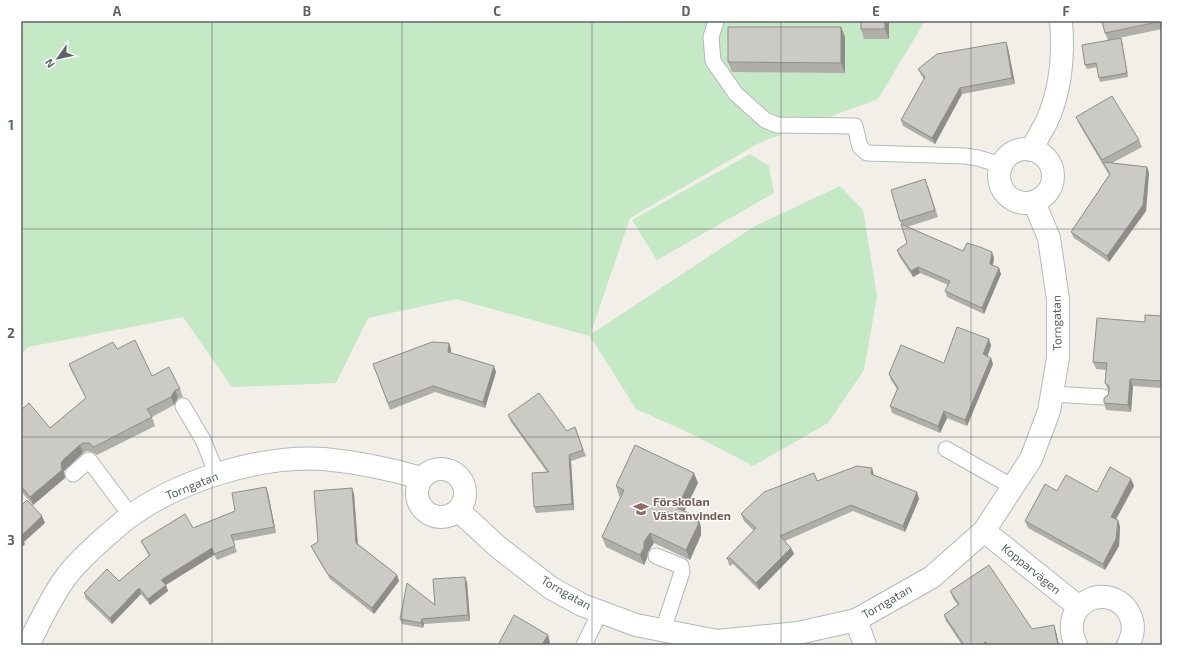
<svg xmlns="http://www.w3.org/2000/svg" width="1183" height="666" font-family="'Exo 2',sans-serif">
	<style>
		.green { fill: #c5e8c5 }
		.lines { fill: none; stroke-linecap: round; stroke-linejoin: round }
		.service-casing { stroke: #b5b8bc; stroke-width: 17 }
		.minor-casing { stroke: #b5b8bc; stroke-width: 24 }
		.service { stroke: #fff; stroke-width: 15 }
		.minor { stroke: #fff; stroke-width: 22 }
		.wall { fill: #afaea9 }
		.shaded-wall { fill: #8f8d8a }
		.building { fill: #cccac5; stroke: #8f8d8a }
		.grid { fill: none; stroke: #5f6368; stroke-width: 1; stroke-opacity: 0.55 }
		.labels { text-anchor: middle; stroke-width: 3; stroke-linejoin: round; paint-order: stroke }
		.street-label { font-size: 12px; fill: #5f6368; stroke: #fff }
		.education-label { font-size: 12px; font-weight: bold; fill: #785e54; stroke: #fff; text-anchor: start }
		.neatline { fill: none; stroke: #5f6368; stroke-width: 1.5 }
		.grid-label { font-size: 13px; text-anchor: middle; font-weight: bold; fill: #5f6368 }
	</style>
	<rect width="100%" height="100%" fill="#f1efe8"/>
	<g class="green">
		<polygon points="21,21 925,21 878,99 761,142 630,218 590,335 755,226 840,186 863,210 877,296 864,370 828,423 753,466 692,434 636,409 590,336 456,299 368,318 336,383 232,387 183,317 28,347 21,354"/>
		<polygon points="750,154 769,166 774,193 657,260 632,220"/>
	</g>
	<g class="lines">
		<g class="service-casing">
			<g id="service">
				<polyline points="716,21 711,37 713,61 736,94 765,120 777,125 855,126 860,147 867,153 965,156 978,158 1001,165"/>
				<polyline points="1052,394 1103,397"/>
				<polyline points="183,406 203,440 217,474"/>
				<polyline points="946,449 1013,487"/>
				<polyline points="73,474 89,460 131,516"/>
				<polyline points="656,556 681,566 682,572 663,630"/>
				<polyline points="584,645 600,612"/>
			</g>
		</g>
		<g class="minor-casing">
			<g id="minor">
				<circle cx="1026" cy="176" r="27"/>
				<path d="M1031,150C1036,141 1041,132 1046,123C1061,91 1064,56 1061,21"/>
				<circle cx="441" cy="493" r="24"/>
				<polyline points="458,510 498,547 551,588 582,605 636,625 717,641 798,633 856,620 932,577 984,531 1031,459 1049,411 1058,358 1058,299 1049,238 1034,202"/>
				<polyline points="984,531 1079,607"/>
				<polyline points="856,620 865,645"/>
				<path d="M28,645C40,622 51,597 66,577C77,562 91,550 104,538C111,532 118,526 125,520C176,481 259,455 324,459C356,462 390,469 421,478"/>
				<path d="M1076,645C1056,601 1112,579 1130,615C1135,626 1133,636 1128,645"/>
			</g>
		</g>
		<use href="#service" class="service"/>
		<use href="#minor" class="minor"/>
	</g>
	<g class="wall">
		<polygon points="889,21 889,39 864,39 861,29"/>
		<polygon points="1162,21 1162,29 1109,40 1121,38 1122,42 1128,77 1100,82 1099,78 1097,67 1087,69 1085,65 1108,40 1105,33"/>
		<polygon points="841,27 845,37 845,73 732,72 728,62"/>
		<polygon points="1006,42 1008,48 1015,84 962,94 935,144 903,126 901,120 924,79 921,75 918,69"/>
		<polygon points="1076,117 1139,140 1142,147 1112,163 1147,167 1149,173 1146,211 1109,262 1074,238 1071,232 1109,175 1079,124"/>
		<polygon points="928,186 938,217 907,227 963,251 994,258 993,265 999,268 1001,274 984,314 960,303 947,297 945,291 948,285 920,273 913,277 899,256 897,250 907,243 891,190"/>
		<polygon points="1162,316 1162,388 1133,386 1131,412 1106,410 1104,403 1109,391 1108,390 1105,383 1106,370 1096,369 1093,362 1145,322"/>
		<polygon points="989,339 991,346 987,356 991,358 993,364 967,426 947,418 940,433 892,413 890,406 897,389 891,380 889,374 944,363"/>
		<polygon points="117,349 152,376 180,389 183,397 178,398 174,405 152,417 155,426 97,455 92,452 87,451 83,453 67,468 64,471 65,478 33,505 21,491 21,410 50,428 86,398 72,372 69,364"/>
		<polygon points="451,349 451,353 496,372 485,408 435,392 390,410 373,364"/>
		<polygon points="508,415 567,431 575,427 586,456 571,461 574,510 536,513 534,507 547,472 511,422"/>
		<polygon points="874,475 917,492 919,499 905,532 853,511 785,541 791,548 794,554 759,590 733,564 730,566 729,565 727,558 754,531 744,521 741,514 817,481"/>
		<polygon points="1131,479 1134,486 1116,519 1118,520 1120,527 1119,546 1105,570 1028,528 1025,521 1057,491 1097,492"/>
		<polygon points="698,483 684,511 698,517 701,527 701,535 690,560 654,543 648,552 647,558 644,565 606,547 602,537 621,497 619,496 616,486"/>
		<polygon points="352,488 354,494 358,544 397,575 399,581 374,614 330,579 314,552 311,546 318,542"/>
		<polygon points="268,493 276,533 233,541 237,552 217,560 214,555 166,585 168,591 150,605 141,594 112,624 86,599 84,593 119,581 149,556 144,547 141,541 193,528 235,511"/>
		<polygon points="467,582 470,621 424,624 423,628 402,624 400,619 435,605"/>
		<polygon points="950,591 1032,629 1054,625 1056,632 1059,645 962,645 946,621 944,615 958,605 953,598"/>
	</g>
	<g class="shaded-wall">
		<polygon points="885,21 889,21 889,39 885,29"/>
		<polygon points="841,27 845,37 845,73 841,63"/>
		<polygon points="1121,38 1122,42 1128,77 1127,73"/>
		<polygon points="1006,42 1008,48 1015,84 1012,78"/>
		<polygon points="960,88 962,94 935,144 932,138"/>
		<polygon points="1147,167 1149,173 1146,211 1109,262 1107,256"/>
		<polygon points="992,252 994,258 992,270 990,264"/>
		<polygon points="918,267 920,273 913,277 911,271"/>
		<polygon points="999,268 1001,274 984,314 982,308"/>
		<polygon points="989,339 991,346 986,361 983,354"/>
		<polygon points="449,343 451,349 451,358 448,352"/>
		<polygon points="991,358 993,364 967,426 965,420"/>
		<polygon points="494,366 496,372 485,408 483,402"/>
		<polygon points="1130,379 1133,386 1131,412 1128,405"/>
		<polygon points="175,390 178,398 174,405 171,397"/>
		<polygon points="944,411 947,418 940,433 938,426"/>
		<polygon points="80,445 83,453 67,468 64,471 65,478 33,505 30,497 64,459"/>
		<polygon points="569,455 571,461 574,510 572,504"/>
		<polygon points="872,468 874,475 871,474"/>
		<polygon points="694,473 698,483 681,518 677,508"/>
		<polygon points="1131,479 1134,486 1114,523 1111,517"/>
		<polygon points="266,487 268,493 276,533 274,527"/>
		<polygon points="352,488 354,494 358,549 356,543"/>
		<polygon points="917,492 919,499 905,532 903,526"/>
		<polygon points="42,516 45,523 24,542 25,544 21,548 21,536"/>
		<polygon points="698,517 701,527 701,535 690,560 686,550"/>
		<polygon points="1118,520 1120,527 1119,546 1105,570 1103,564"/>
		<polygon points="650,533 654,543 648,552 647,558 644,565 640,555 644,542"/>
		<polygon points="212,548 214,555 164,586 161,580"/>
		<polygon points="791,548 794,554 759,590 756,583"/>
		<polygon points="397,575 399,581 374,614 372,608"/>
		<polygon points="465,577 467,582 470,621 468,615"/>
		<polygon points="166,585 168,591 150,605 148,599"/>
		<polygon points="139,588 141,594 112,624 110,618"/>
		<polygon points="422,619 424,624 423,628 421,623"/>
		<polygon points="1054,625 1056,632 1059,645 1058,645"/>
		<polygon points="548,635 550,642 548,645 542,645"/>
		<polygon points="986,642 987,645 981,645"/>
	</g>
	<g class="building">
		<rect x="861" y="21" width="24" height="8"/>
		<polygon points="1102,21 1162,21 1105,33"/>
		<polygon points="728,27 841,27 841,63 728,62"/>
		<polygon points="1121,38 1127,73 1099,78 1096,63 1085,65 1082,45"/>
		<polygon points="1006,42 1012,78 960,88 932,138 901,120 925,77 918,69 937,54"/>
		<polygon points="1112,96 1139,140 1102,160 1076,117"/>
		<polygon points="1103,162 1147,167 1143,205 1107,256 1071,232 1110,174"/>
		<polygon points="925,179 935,210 900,221 891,190"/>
		<polygon points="901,224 963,251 967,243 980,247 992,252 990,264 999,268 982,308 958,297 945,291 950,281 918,267 911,271 897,250 907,243"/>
		<polygon points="1145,315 1162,316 1162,381 1130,379 1128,405 1104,403 1104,398 1108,395 1109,391 1109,386 1105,383 1107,363 1093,362 1097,318 1145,322"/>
		<polygon points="957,327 989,339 983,354 991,358 965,420 944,411 938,426 890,406 898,388 889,374 901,345 944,363"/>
		<polygon points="135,340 152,376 169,367 180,389 175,390 171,397 147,409 152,417 94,447 89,443 84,443 80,445 64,459 61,463 62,470 30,497 21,486 21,410 29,403 50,428 86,398 69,364 113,342 117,349"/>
		<polygon points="432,342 449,343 448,352 494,366 483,402 433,386 388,403 373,364"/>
		<polygon points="539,393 567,431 575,427 583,450 569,455 572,504 534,507 532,473 549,472 508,415"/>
		<polygon points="635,445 694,473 677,508 698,517 698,525 686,550 650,533 644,542 644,548 640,555 602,537 624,490 616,486"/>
		<polygon points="857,466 872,468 871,474 917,492 903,526 851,505 780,536 791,548 756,583 730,558 727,559 727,558 756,528 741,514 764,492 814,473 817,481"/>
		<polygon points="1110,467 1131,479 1111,517 1118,520 1116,539 1103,564 1025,521 1045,484 1057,491 1066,475 1097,492"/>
		<polygon points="266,487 274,527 231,535 235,546 214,554 212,548 161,580 166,585 148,599 139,588 110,618 84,593 107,569 119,581 150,555 141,541 185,514 193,528 235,511 232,493"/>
		<polygon points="352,488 356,543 397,575 372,608 327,573 311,546 318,542 314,491"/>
		<polygon points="27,500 42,516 21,536 23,537 21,539 21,506"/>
		<polygon points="989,565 1032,629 1054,625 1058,645 988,645 986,642 981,645 964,645 944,615 959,604 950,591"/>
		<polygon points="465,577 468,615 422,619 421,623 400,619 407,583 435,605 433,579"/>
		<polygon points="514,615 548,635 542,645 498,645"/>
	</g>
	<path class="grid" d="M212,21V645M402,21V645M592,21V645M781,21V645M971,21V645M21,229H1162M21,437H1162"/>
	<defs>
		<g id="school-bare" transform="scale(1.2)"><path d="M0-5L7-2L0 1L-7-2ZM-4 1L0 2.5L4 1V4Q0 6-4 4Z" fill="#8d6e63" stroke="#fff" stroke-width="2.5" paint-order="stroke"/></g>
	</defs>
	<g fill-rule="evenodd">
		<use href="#school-bare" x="641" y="509"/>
	</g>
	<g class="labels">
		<g class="street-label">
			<text transform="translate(1057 323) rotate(-91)" y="4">Torngatan</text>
			<text transform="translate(192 486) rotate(-22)" y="4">Torngatan</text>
			<text transform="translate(1031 569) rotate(39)" y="4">Kopparvägen</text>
			<text transform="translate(566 593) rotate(30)" y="4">Torngatan</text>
			<text transform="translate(887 602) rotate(-30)" y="4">Torngatan</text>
		</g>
		<g class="education-label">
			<text x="653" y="506">Förskolan<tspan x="653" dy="14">Västanvinden</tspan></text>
		</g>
	</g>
	<rect width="1183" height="666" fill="none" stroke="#ffffff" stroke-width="44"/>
	<g transform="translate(58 58) rotate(237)" stroke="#ffffff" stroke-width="3" paint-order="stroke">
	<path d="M0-3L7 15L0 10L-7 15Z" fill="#5f6368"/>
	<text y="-6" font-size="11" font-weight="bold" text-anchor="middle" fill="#5f6368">N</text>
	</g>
	<rect x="22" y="22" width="1139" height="622" class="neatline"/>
	<g class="grid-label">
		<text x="117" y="16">A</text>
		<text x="307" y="16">B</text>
		<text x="497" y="16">C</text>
		<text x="686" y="16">D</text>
		<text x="876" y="16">E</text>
		<text x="1066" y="16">F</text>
		<text x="11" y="130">1</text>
		<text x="11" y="338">2</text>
		<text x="11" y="545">3</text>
	</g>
</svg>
